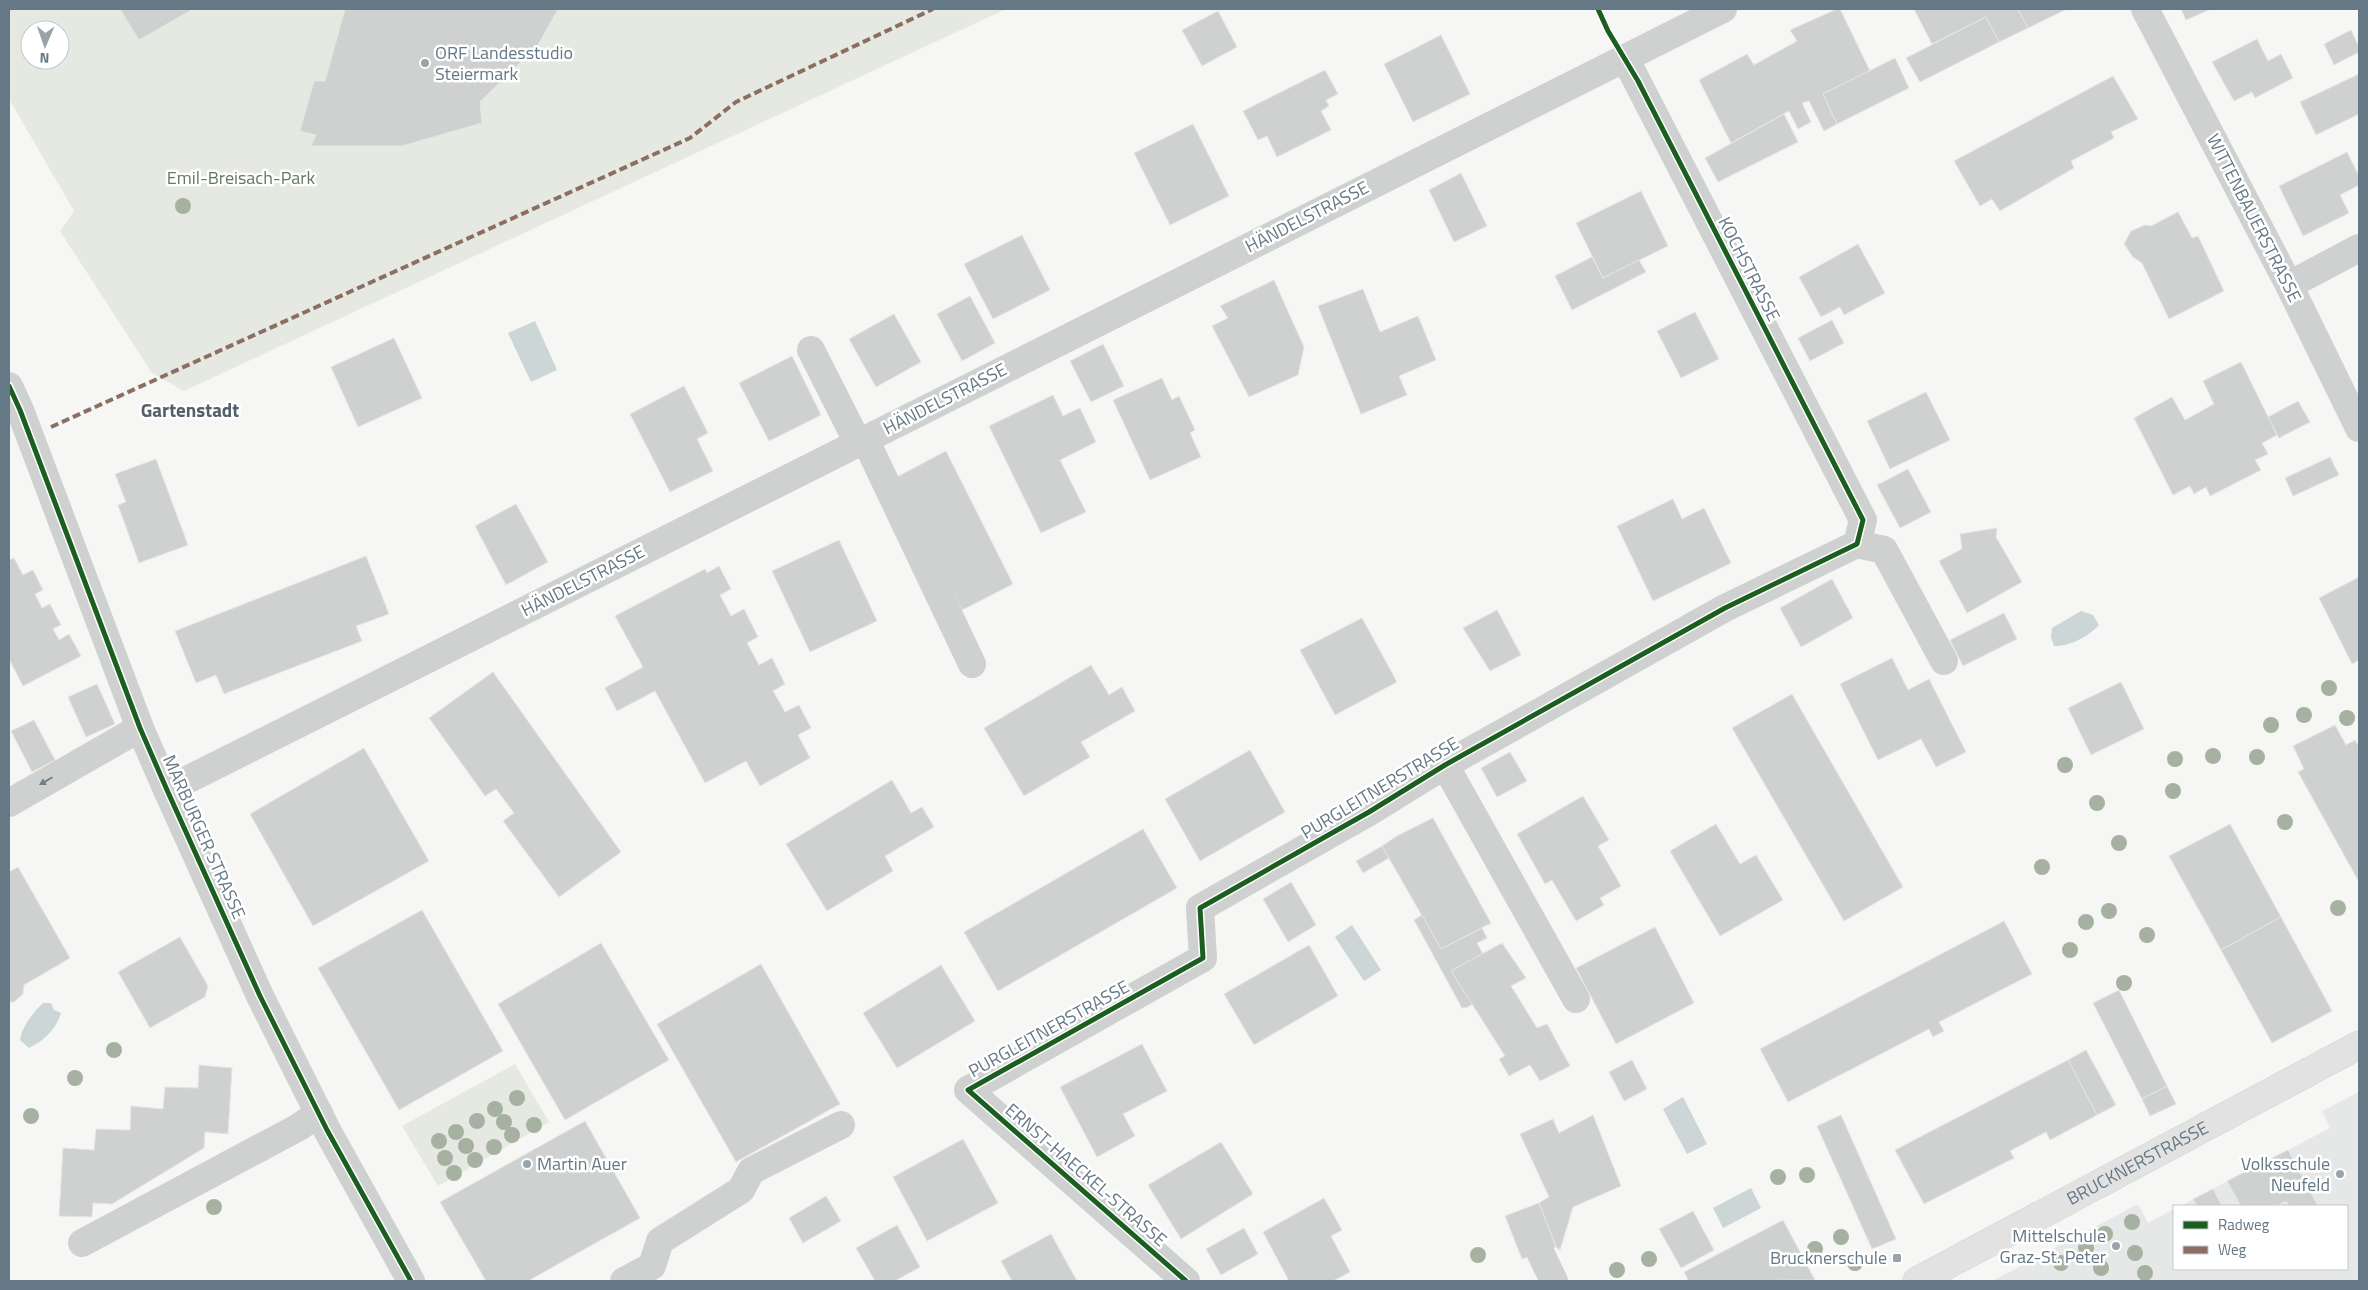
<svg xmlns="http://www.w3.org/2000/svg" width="2368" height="1290" font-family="'Titillium Web',sans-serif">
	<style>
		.built { fill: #e6e7e7 }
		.green { fill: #e6e9e2; fill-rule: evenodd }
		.water { fill: #cdd6d7 }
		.building { fill: #cfd1d1; stroke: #e5e5e4 }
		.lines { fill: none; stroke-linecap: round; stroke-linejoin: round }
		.major-casing { stroke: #d3d4d3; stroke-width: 29 }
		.minor { stroke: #cfd1d1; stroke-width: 28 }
		.major { stroke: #e2e2e3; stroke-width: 28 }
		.quiet { stroke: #8d6e63; stroke-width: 4; stroke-dasharray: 8 4; stroke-linecap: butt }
		.cycleway-casing { stroke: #fff; stroke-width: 8 }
		.cycleway { stroke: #1b5e20; stroke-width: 5 }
		.tree { fill: #a6b1a2 }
		.oneway { fill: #6f818e }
		.poi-dot { fill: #97a4ac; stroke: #fff; stroke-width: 2 }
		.labels { text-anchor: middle; stroke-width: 5; stroke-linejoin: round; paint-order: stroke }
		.poi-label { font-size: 18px; fill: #647886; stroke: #fff; text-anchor: end }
		.park-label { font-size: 18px; fill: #65785f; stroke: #fff }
		.street-label { font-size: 18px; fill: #647886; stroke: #fff }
		.neighbourhood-label { font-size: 19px; font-weight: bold; fill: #53606b; stroke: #fff }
	</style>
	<rect width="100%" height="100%" fill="#f6f6f4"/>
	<polygon class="built" points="2359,1092 2359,1281 1992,1281 2138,1204 2148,1223 2174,1209 2174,1269 2347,1269 2347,1206 2180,1206 2330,1128 2322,1111"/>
	<g class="green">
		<path d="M9,9H1006L184,391L152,373L60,231L74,211L9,99ZM30,30H60V60H30Z"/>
		<polygon points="515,1064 549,1122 438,1186 402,1126"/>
	</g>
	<g class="water">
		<polygon points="535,321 557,370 531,382 508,333"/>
		<path d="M2081,611L2093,615L2099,625C2089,636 2069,647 2054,646L2051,637L2052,628Z"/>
		<polygon points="1352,925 1381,970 1364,981 1335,937"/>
		<path d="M43,1003H51L54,1010L61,1013C57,1028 43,1042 29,1048L20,1040C23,1025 32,1014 43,1003Z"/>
		<polygon points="1683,1097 1707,1144 1687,1154 1663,1109"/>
		<polygon points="1751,1188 1761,1208 1723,1228 1713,1208"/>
	</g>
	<g class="building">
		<polygon points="120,9 193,9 139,40"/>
		<polygon points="345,9 558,9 538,45 480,102 482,123 402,146 311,146 316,135 300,131 314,81 325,81"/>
		<polygon points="1837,9 1840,9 1870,71 1823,94 1837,124 1824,131 1809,101 1802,103 1811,122 1798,129 1789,111 1731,143 1699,80 1747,54 1754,65 1797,41 1790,30"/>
		<polygon points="1914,9 2018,9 2028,28 1999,42 1986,17 1932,44"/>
		<polygon points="2018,9 2067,9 2028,28"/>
		<polygon points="2181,9 2211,9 2186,20"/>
		<polygon points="1218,11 1237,47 1202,66 1182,30"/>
		<polygon points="1986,17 1999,42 1920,82 1906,58"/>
		<polygon points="2351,30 2359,47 2359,52 2334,65 2324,44"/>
		<polygon points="1441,35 1470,94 1413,122 1384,64"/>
		<polygon points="2257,39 2268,61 2281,54 2293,78 2255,98 2252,92 2234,101 2212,62"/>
		<polygon points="1895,58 1909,88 1837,124 1823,94"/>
		<polygon points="1325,70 1338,94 1326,100 1329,106 1321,111 1331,130 1277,157 1267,136 1258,140 1243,111"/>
		<polygon points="2359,74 2359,114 2316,135 2300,102"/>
		<polygon points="2113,76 2138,119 2111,132 2114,138 2071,161 2074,168 2000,211 1992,199 1980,206 1954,161"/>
		<polygon points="1784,114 1798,142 1718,182 1705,158"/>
		<polygon points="1193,124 1229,196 1170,225 1134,153"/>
		<polygon points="2347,152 2359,176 2359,185 2340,195 2349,213 2303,236 2279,186"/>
		<polygon points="1461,173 1487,226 1454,242 1429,190"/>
		<polygon points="1641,191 1668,246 1603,278 1576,223"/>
		<polygon points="2178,212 2192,238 2198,236 2224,291 2169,319 2142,263 2133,257 2124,244 2131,231 2145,225 2151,226"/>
		<polygon points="1022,235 1050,290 993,319 964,264"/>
		<polygon points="1858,244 1885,293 1844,315 1840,307 1821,317 1799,277"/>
		<polygon points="1592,257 1603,278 1639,260 1646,272 1572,310 1555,276"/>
		<polygon points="1274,280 1304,347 1298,375 1249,397 1212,326 1228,318 1220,306"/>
		<polygon points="1363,289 1380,332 1418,316 1436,360 1399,376 1407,395 1361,414 1318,306"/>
		<polygon points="970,296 995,343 962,361 937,314"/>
		<polygon points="1695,312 1719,359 1681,378 1657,331"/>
		<polygon points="894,314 921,362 876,387 849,339"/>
		<polygon points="1832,320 1844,343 1810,361 1798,338"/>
		<polygon points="394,338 422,398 358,427 331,367"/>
		<polygon points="1103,344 1124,386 1091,402 1070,361"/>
		<polygon points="792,356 821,415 769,441 739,383"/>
		<polygon points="2241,362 2277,435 2262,443 2268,454 2255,460 2261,470 2210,496 2206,487 2194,494 2190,486 2173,495 2134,418 2172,397 2185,420 2214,404 2203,381"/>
		<polygon points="1162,378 1172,400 1179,396 1195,430 1190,433 1201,457 1150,480 1113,400"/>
		<polygon points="684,386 708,433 697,439 713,471 670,492 630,414"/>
		<polygon points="1926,392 1950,440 1890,469 1867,421"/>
		<polygon points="1053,395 1063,416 1080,408 1096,442 1060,460 1086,512 1041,533 989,426"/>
		<polygon points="2298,401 2310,422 2279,438 2268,417"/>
		<polygon points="946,451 1013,584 962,610 895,478"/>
		<polygon points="2330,457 2339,475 2293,496 2285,478"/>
		<polygon points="156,459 188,545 139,563 118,505 126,502 115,474"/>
		<polygon points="1908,469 1931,512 1900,528 1877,485"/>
		<polygon points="1673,499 1682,519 1704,508 1731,563 1653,601 1617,526"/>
		<polygon points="516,504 548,562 506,585 475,526"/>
		<polygon points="1997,528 1996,537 2022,582 1967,613 1939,561 1962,549 1960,534"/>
		<polygon points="839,540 877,621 810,652 772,571"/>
		<polygon points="366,556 389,614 356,626 362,641 224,694 216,675 196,683 175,631"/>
		<polygon points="14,558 23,575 33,570 43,590 35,594 42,608 50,604 61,625 53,629 59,640 69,634 81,656 23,686 9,659 9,560"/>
		<polygon points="719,566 731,589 720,595 731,616 744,609 758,637 747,643 759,665 772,658 785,684 773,691 785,712 799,705 811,728 798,735 810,758 760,786 746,761 705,783 655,691 617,711 605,688 643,667 615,616 705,569 707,573"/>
		<polygon points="2359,577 2359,660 2352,664 2319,598"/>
		<polygon points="1832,579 1853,618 1801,647 1780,608"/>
		<polygon points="1497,610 1521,655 1490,671 1463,628"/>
		<polygon points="2004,613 2017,639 1963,666 1950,640"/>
		<polygon points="1362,618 1397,682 1335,715 1300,650"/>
		<polygon points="1892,658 1908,690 1929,679 1966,752 1936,767 1921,739 1878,760 1840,684"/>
		<polygon points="1091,665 1109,695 1122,687 1135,711 1081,742 1090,757 1024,796 984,728"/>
		<polygon points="493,672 621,852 559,897 503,821 514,813 496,789 485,796 429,718"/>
		<polygon points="2121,682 2144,729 2091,755 2068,708"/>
		<polygon points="97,684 115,724 86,737 68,697"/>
		<polygon points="1792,694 1903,887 1844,921 1732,728"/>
		<polygon points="34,720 55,760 32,772 11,731"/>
		<polygon points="2335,725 2346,745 2355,740 2359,747 2359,882 2298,772 2304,769 2293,746"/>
		<polygon points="364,748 429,861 313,926 250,814"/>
		<polygon points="1250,750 1285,812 1200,861 1165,799"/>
		<polygon points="1510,752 1527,781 1497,797 1481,768"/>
		<polygon points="892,780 911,813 922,807 934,827 885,856 893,871 827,911 786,844"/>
		<polygon points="1583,796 1609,840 1598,846 1621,886 1600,898 1604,905 1576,921 1552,880 1545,884 1517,834"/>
		<polygon points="1433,818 1491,923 1441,949 1382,846 1397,836"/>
		<polygon points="1716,824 1740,864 1756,855 1783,900 1720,936 1670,851"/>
		<polygon points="2230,824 2281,917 2221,950 2169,856"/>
		<polygon points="1143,829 1177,888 998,991 964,932"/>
		<polygon points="1382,846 1389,858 1363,873 1356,861"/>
		<polygon points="18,867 70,958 24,985 23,994 14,1002 9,1002 9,872"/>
		<polygon points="1291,882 1316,925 1288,942 1263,899"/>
		<polygon points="422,910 503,1051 399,1110 318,968"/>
		<polygon points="1422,915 1441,949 1482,928 1487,938 1477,943 1483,954 1451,971 1474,1003 1468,1007 1462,1008 1414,920"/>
		<polygon points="2281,917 2332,1011 2272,1043 2221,950"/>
		<polygon points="2004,921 2032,974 1939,1022 1944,1031 1933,1037 1929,1029 1788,1102 1760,1049"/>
		<polygon points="1655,927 1694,1003 1616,1044 1576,968"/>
		<polygon points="180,937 208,986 205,997 150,1028 118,972"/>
		<polygon points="601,943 669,1060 565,1120 498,1004"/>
		<polygon points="1502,943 1526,978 1511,986 1537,1028 1547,1024 1570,1066 1540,1081 1530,1065 1509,1076 1499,1059 1505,1056 1451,971"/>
		<polygon points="1309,945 1338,996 1254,1045 1224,994"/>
		<polygon points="761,964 840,1104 736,1162 657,1024"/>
		<polygon points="941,965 975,1021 897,1068 863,1013"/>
		<polygon points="2119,990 2167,1086 2142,1099 2093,1003"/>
		<polygon points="1142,1044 1167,1091 1123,1114 1135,1136 1097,1157 1060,1087"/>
		<polygon points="2086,1050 2116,1105 2097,1115 2068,1060"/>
		<polygon points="1632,1060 1647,1089 1624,1101 1609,1072"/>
		<polygon points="2068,1060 2097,1115 2050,1140 2046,1132 2010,1151 2014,1158 1924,1204 1895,1150"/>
		<polygon points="199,1065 232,1068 228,1134 205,1132 204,1148 112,1204 93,1203 92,1217 59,1216 63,1148 94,1150 96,1129 130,1130 131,1106 163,1109 165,1087 198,1088"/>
		<polygon points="2167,1086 2176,1104 2150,1116 2142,1099"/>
		<polygon points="1593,1115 1621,1186 1573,1207 1560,1250 1556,1247 1539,1203 1549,1197 1520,1134 1553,1119 1559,1133"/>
		<polygon points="1841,1115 1896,1239 1872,1249 1817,1126"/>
		<polygon points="585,1121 640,1218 528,1281 486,1281 440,1202"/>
		<polygon points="963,1139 998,1203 927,1241 893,1177"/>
		<polygon points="1221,1142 1253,1194 1181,1239 1148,1185"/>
		<polygon points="2288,1150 2318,1206 2289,1206 2286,1201 2276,1206 2241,1206 2227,1181"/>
		<polygon points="2213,1189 2222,1206 2197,1206 2193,1199"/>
		<polygon points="826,1196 841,1221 803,1243 789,1218"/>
		<polygon points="1324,1198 1342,1230 1331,1236 1350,1272 1333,1281 1289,1281 1263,1232"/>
		<polygon points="1539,1203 1556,1247 1522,1259 1505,1216"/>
		<polygon points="1693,1211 1714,1250 1681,1268 1659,1229"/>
		<polygon points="1783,1220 1815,1280 1689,1281 1684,1272"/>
		<polygon points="897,1225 920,1267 895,1281 875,1281 856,1248"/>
		<polygon points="1244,1228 1258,1254 1221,1275 1206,1249"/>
		<polygon points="1051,1234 1077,1281 1012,1281 1001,1261"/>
	</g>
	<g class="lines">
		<g class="major-casing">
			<g id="major">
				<path id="s1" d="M1917,1281L2359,1045"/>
			</g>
		</g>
		<g class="minor">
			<polyline points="2145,9 2289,285 2359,428"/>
			<polyline points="1625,58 1863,520 1857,544"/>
			<polyline points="2289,285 2359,248"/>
			<polyline points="811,350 858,443"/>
			<polyline points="9,386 20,410 140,728 167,790 260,996 327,1130 411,1281"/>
			<polyline points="865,439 972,664"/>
			<polyline points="1857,544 1884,550 1944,661"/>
			<polyline points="1445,765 1576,999"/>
			<polyline points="167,790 1723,9"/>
			<polyline points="9,803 140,728"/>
			<polyline points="82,1243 299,1127 319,1113"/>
			<polyline points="1540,1252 1554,1281"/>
			<polyline points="624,1281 652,1266 660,1241 741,1190 751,1171 841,1125"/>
			<polyline points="1186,1281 968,1090 1203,958 1200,908 1369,812 1445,765 1725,608 1857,544"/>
		</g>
		<use href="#major" class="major"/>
		<polyline class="quiet" points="51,427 690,138 736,102 933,9"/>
		<g class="cycleway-casing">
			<g id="cycleway">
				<polyline points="9,386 20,410 140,728 167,790 260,996 327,1130 411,1281"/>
				<polyline points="1186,1281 968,1090 1203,958 1200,908 1369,812 1445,765 1725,608 1857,544 1863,520 1638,81 1608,31 1598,9"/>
			</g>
		</g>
		<use href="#cycleway" class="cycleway"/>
	</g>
	<g class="tree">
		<circle cx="183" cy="206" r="8"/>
		<circle cx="2329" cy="688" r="8"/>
		<circle cx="2304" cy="715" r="8"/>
		<circle cx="2347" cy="718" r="8"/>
		<circle cx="2271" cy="725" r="8"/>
		<circle cx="2213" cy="756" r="8"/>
		<circle cx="2257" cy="757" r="8"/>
		<circle cx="2175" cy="759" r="8"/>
		<circle cx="2065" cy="765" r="8"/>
		<circle cx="2173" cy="791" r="8"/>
		<circle cx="2097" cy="803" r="8"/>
		<circle cx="2285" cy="822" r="8"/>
		<circle cx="2119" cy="843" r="8"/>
		<circle cx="2042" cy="867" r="8"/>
		<circle cx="2338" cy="908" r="8"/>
		<circle cx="2109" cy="911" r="8"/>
		<circle cx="2086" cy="922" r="8"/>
		<circle cx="2147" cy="935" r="8"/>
		<circle cx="2070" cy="950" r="8"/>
		<circle cx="2124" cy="983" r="8"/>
		<circle cx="114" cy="1050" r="8"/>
		<circle cx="75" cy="1078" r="8"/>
		<circle cx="517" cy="1098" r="8"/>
		<circle cx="495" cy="1109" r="8"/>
		<circle cx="31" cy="1116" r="8"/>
		<circle cx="477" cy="1121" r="8"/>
		<circle cx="504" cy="1122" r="8"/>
		<circle cx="534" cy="1125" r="8"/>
		<circle cx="456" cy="1132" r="8"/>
		<circle cx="512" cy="1135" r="8"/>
		<circle cx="439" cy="1141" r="8"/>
		<circle cx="466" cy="1146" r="8"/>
		<circle cx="494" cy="1147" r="8"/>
		<circle cx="445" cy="1158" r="8"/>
		<circle cx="475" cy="1160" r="8"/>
		<circle cx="454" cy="1173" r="8"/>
		<circle cx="1807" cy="1175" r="8"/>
		<circle cx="1778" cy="1177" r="8"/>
		<circle cx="214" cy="1207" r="8"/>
		<circle cx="2132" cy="1222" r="8"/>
		<circle cx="2105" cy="1234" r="8"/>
		<circle cx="1841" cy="1237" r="8"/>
		<circle cx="2086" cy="1248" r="8"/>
		<circle cx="1815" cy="1249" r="8"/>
		<circle cx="2135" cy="1253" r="8"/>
		<circle cx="1478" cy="1255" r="8"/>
		<circle cx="1649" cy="1259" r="8"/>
		<circle cx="1855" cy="1263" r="8"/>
		<circle cx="2061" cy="1263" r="8"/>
		<circle cx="2101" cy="1268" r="8"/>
		<circle cx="1617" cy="1270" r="8"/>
		<circle cx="2145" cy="1273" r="8"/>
	</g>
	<defs><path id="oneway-solid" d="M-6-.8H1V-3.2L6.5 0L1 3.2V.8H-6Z" transform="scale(1.25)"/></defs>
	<use class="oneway" href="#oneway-solid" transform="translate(46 781) rotate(150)"/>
	<g class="poi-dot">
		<circle cx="425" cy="63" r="5"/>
		<circle cx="527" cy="1164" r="5"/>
		<circle cx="2340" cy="1174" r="5"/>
		<circle cx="2116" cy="1246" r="5"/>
		<rect x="1892" y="1253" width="10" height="10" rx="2.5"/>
	</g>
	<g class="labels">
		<g class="poi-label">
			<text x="435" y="59" text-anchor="start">ORF Landesstudio<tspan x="435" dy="21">Steiermark</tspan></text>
			<text x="537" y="1170" text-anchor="start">Martin Auer</text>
			<text x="2330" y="1170">Volksschule<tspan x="2330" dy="21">Neufeld</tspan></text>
			<text x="2106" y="1242">Mittelschule<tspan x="2106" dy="21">Graz-St. Peter</tspan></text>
			<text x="1887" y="1264">Brucknerschule</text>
		</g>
		<g class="park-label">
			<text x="241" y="184">Emil-Breisach-Park</text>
		</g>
		<g class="street-label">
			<text transform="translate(1307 217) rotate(-27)" y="6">HÄNDELSTRASSE</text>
			<text transform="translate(2254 218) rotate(63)" y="6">WITTENBAUERSTRASSE</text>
			<text transform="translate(1749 269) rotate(63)" y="6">KOCHSTRASSE</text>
			<text transform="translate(945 399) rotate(-27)" y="6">HÄNDELSTRASSE</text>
			<text transform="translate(583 581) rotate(-27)" y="6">HÄNDELSTRASSE</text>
			<text transform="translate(1380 788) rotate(-31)" y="6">PURGLEITNERSTRASSE</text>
			<text transform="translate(204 837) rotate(66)" y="6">MARBURGER STRASSE</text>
			<text transform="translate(1049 1029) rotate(-29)" y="6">PURGLEITNERSTRASSE</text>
			<text dy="6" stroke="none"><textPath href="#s1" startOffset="250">BRUCKNERSTRASSE</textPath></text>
			<text transform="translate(1086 1175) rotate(41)" y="6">ERNST-HAECKEL-STRASSE</text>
		</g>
		<g class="neighbourhood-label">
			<text x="190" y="417">Gartenstadt</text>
		</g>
	</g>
	<rect width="2368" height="1290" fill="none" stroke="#647886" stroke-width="20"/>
	<rect x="2173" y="1205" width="175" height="65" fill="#ffffff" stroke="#c1c9cf"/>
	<rect x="2183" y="1221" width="25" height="8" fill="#1b5e20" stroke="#c1c9cf"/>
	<text x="2218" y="1230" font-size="15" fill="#647886">Radweg</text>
	<rect x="2183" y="1246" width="25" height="8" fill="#8d6e63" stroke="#c1c9cf"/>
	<text x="2218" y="1255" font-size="15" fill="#647886">Weg</text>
	<g transform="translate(45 45) rotate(182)"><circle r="24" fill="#ffffff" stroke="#c1c9cf"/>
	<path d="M0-4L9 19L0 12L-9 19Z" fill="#97a4ac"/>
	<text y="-8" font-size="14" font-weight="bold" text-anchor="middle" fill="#647886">N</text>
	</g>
</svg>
